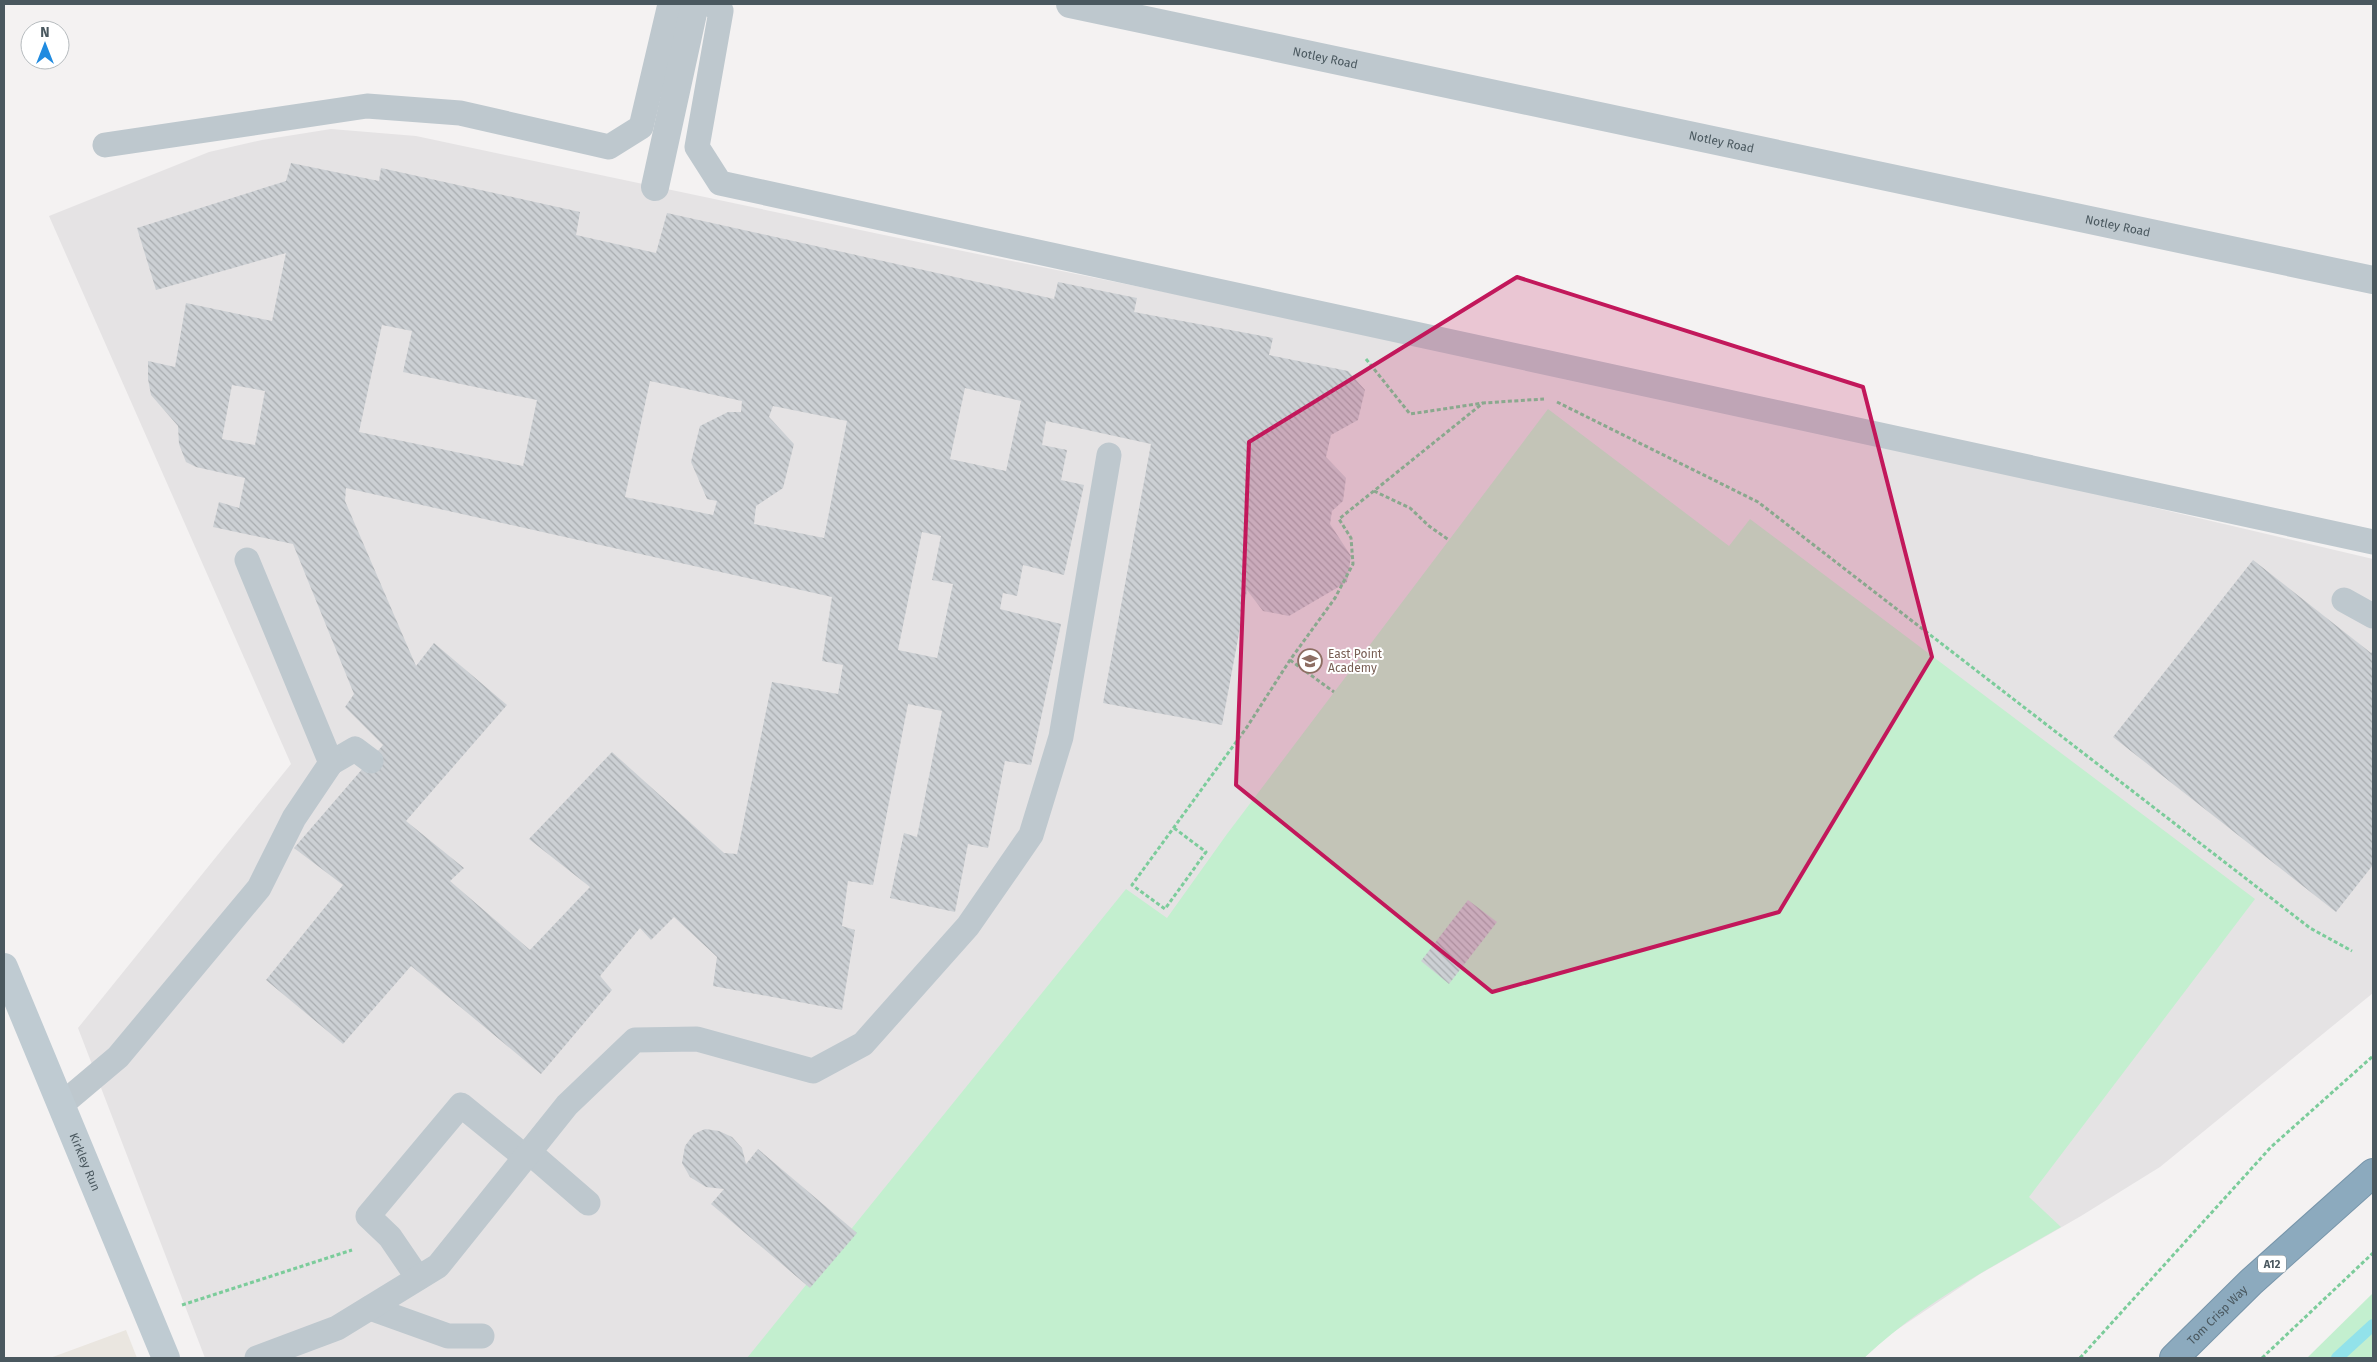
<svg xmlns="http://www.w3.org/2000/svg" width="2377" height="1362" font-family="'Fira Sans',sans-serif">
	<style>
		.commercial { fill: #eae6e0 }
		.education { fill: #e5e3e4 }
		.green { fill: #c3efcf }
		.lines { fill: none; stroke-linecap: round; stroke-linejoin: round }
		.stream { stroke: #92e2ea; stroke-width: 12 }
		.building { fill: url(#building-back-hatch); fill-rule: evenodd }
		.highway-casing { stroke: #7795aa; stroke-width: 30 }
		.path { stroke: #7ccc9b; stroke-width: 3; stroke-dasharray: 4 2.5; stroke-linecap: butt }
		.lane { stroke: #bec8ce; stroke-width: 25 }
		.street { stroke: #bec8ce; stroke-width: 28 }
		.secondary { stroke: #bfcbd2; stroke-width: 28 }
		.highway { stroke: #8caabe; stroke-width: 28 }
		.marked { fill: #c2185b; fill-opacity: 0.2; stroke: #c2185b; stroke-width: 4; stroke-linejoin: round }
		.labels { text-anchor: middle; stroke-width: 4; stroke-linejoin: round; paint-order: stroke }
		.shield { fill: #fff; stroke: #808a8f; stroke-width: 1 }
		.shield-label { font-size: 11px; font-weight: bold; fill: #4a585f }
		.street-label { font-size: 12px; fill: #4a585f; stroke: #fff }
		.education-label { font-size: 12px; fill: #785e54; stroke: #fff; text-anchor: start }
	</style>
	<defs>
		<pattern id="building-back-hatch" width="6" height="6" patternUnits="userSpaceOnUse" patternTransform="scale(1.25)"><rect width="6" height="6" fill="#ccd0d4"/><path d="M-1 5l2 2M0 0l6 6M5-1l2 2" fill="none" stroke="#a8acaf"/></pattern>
	</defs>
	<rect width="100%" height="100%" fill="#f4f2f2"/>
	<polygon class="commercial" points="126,1330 137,1358 50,1358"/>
	<polygon class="education" points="331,129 416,136 884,235 1499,360 1998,471 2373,559 2373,993 2160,1167 2081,1216 1980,1274 1889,1335 1864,1358 205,1358 78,1028 291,764 49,216 209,152 262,140"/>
	<g class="green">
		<path d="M1548,409L1729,546L1750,519L2255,899L2029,1197L2061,1227C1993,1266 1921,1304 1864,1358H747L1126,889L1167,918L1227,834Z"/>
		<polygon points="2373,1293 2373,1358 2307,1358"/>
	</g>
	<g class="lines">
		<polyline class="stream" points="2337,1358 2373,1325"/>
	</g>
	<g class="building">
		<path d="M291,163L379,181L381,168L580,212L576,235L656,253L667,213L1054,299L1058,282L1137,298L1134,312L1273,338L1269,355L1348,371L1365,390L1358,420L1331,435L1326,457L1346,478L1343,501L1332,511L1330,524L1351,556L1347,582L1289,616L1263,611L1247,590L1222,725L1103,703L1151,444L1046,421L1042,445L1067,450L1061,480L1084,485L1064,575L1023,565L1017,596L1003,593L1000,609L1061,624L1031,765L1005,761L988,848L968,844L955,912L890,898L904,833L917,837L942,711L908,704L873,885L848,881L842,926L855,930L842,1010L713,986L717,957L674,917L651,940L640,928L600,976L612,990L541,1074L411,966L343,1044L266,980L343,885L294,848L383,745L345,707L354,694L293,544L213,527L219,502L239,508L245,478L196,467L186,462L179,444L178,426L151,395L148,379V361L175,367L186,303L272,321L286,253L156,290L137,228L286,181ZM382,325L412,331L403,372L537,400L523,466L359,432ZM650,381L742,401L741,412H728L700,426L691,462L707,499L717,501L713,515L625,497ZM232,385L265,391L255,445L222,439ZM965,388L1021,401L1006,471L950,459ZM773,406L847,421L824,538L754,524L756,506L783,488L794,444L769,417ZM346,488L832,597L822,661L843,665L838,694L772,682L737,854L724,853L612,752L529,839L590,887L530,950L450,881L464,868L406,821L507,705L434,643L416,666L345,501ZM922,532L941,536L932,580L953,584L937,658L898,650Z"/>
		<polygon points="2253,560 2371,653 2373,651 2373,865 2336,912 2113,737"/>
		<polygon points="1468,900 1497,922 1449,984 1421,961"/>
		<polygon points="705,1129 719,1131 732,1137 742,1148 746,1164 758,1149 857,1233 810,1288 711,1204 724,1189 706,1187 690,1177 682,1163 685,1146 694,1134"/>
	</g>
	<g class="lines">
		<g class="highway-casing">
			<g id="highway">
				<path id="s3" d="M2174,1358L2251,1282L2373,1173"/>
			</g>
		</g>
		<g class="path">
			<polyline points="1366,359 1410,414 1483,403"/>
			<polyline points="1557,402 1758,502 2310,928 2352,951"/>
			<polyline points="1374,491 1410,508 1429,526 1449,540"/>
			<polyline points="1290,660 1334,692"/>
			<polyline points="1174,828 1206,852 1165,909 1132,885 1247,727 1290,660 1335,598 1353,564 1351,538 1339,519 1483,403 1544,399"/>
			<polyline points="182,1305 352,1250"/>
			<polyline points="2080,1358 2271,1147 2373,1056"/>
			<polyline points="2262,1358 2373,1253"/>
		</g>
		<g class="lane">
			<polyline points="710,4 721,11 697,147 720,183 2373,542"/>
			<polyline points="105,145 367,106 460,113 609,147 641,127 670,4 672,4"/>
			<polyline points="2344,600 2373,616"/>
			<polyline points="331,763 355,749 371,761"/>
			<polyline points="61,1105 118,1057 259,888 294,818 331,763 247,560"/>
			<polyline points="529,1152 588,1203"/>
			<polyline points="418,1278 390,1237 368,1216 461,1105 525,1157"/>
			<polyline points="370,1308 448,1336 482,1336"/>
			<polyline points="257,1358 337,1328 438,1266 567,1105 635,1040 697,1039 813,1071 863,1044 968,926 1031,835 1061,737 1109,455"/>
		</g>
		<g class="street">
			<path id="s1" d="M1070,4L2373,280"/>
			<polyline points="655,187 695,4"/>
		</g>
		<path class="secondary" id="s2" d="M4,967L166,1358"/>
		<use href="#highway" class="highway"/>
	</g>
	<path class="marked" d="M1517,277L1863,387L1932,657L1779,912L1492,992L1236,785L1249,442Z"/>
	<defs>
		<g id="school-ring" transform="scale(1.25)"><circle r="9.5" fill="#fff" stroke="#8d6e63" stroke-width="1.5"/><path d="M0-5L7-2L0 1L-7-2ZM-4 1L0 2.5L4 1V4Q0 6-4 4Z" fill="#8d6e63"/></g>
	</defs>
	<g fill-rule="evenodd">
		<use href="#school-ring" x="1310" y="661"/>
	</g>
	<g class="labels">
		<rect class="shield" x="2258" y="1255.5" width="28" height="17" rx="4"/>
		<g class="shield-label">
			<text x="2272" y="1268">A12</text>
		</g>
		<g class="street-label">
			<text dy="4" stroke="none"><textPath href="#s1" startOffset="261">Notley Road</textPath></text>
			<text dy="4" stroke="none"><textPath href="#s1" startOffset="666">Notley Road</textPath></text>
			<text dy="4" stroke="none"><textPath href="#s1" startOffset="1071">Notley Road</textPath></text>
			<text dy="4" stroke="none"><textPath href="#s2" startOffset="211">Kirkley Run</textPath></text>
			<text dy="4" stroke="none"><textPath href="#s3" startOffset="61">Tom Crisp Way</textPath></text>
		</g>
		<g class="education-label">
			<text x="1328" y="658">East Point<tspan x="1328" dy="14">Academy</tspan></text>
		</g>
	</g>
	<rect width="2377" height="1362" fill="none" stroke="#4a585f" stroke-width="10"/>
	<g transform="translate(45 45)"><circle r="24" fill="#ffffff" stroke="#b7bcbf"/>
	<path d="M0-4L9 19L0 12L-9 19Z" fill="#208be0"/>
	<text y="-8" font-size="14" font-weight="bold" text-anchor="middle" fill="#4a585f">N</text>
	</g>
</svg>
